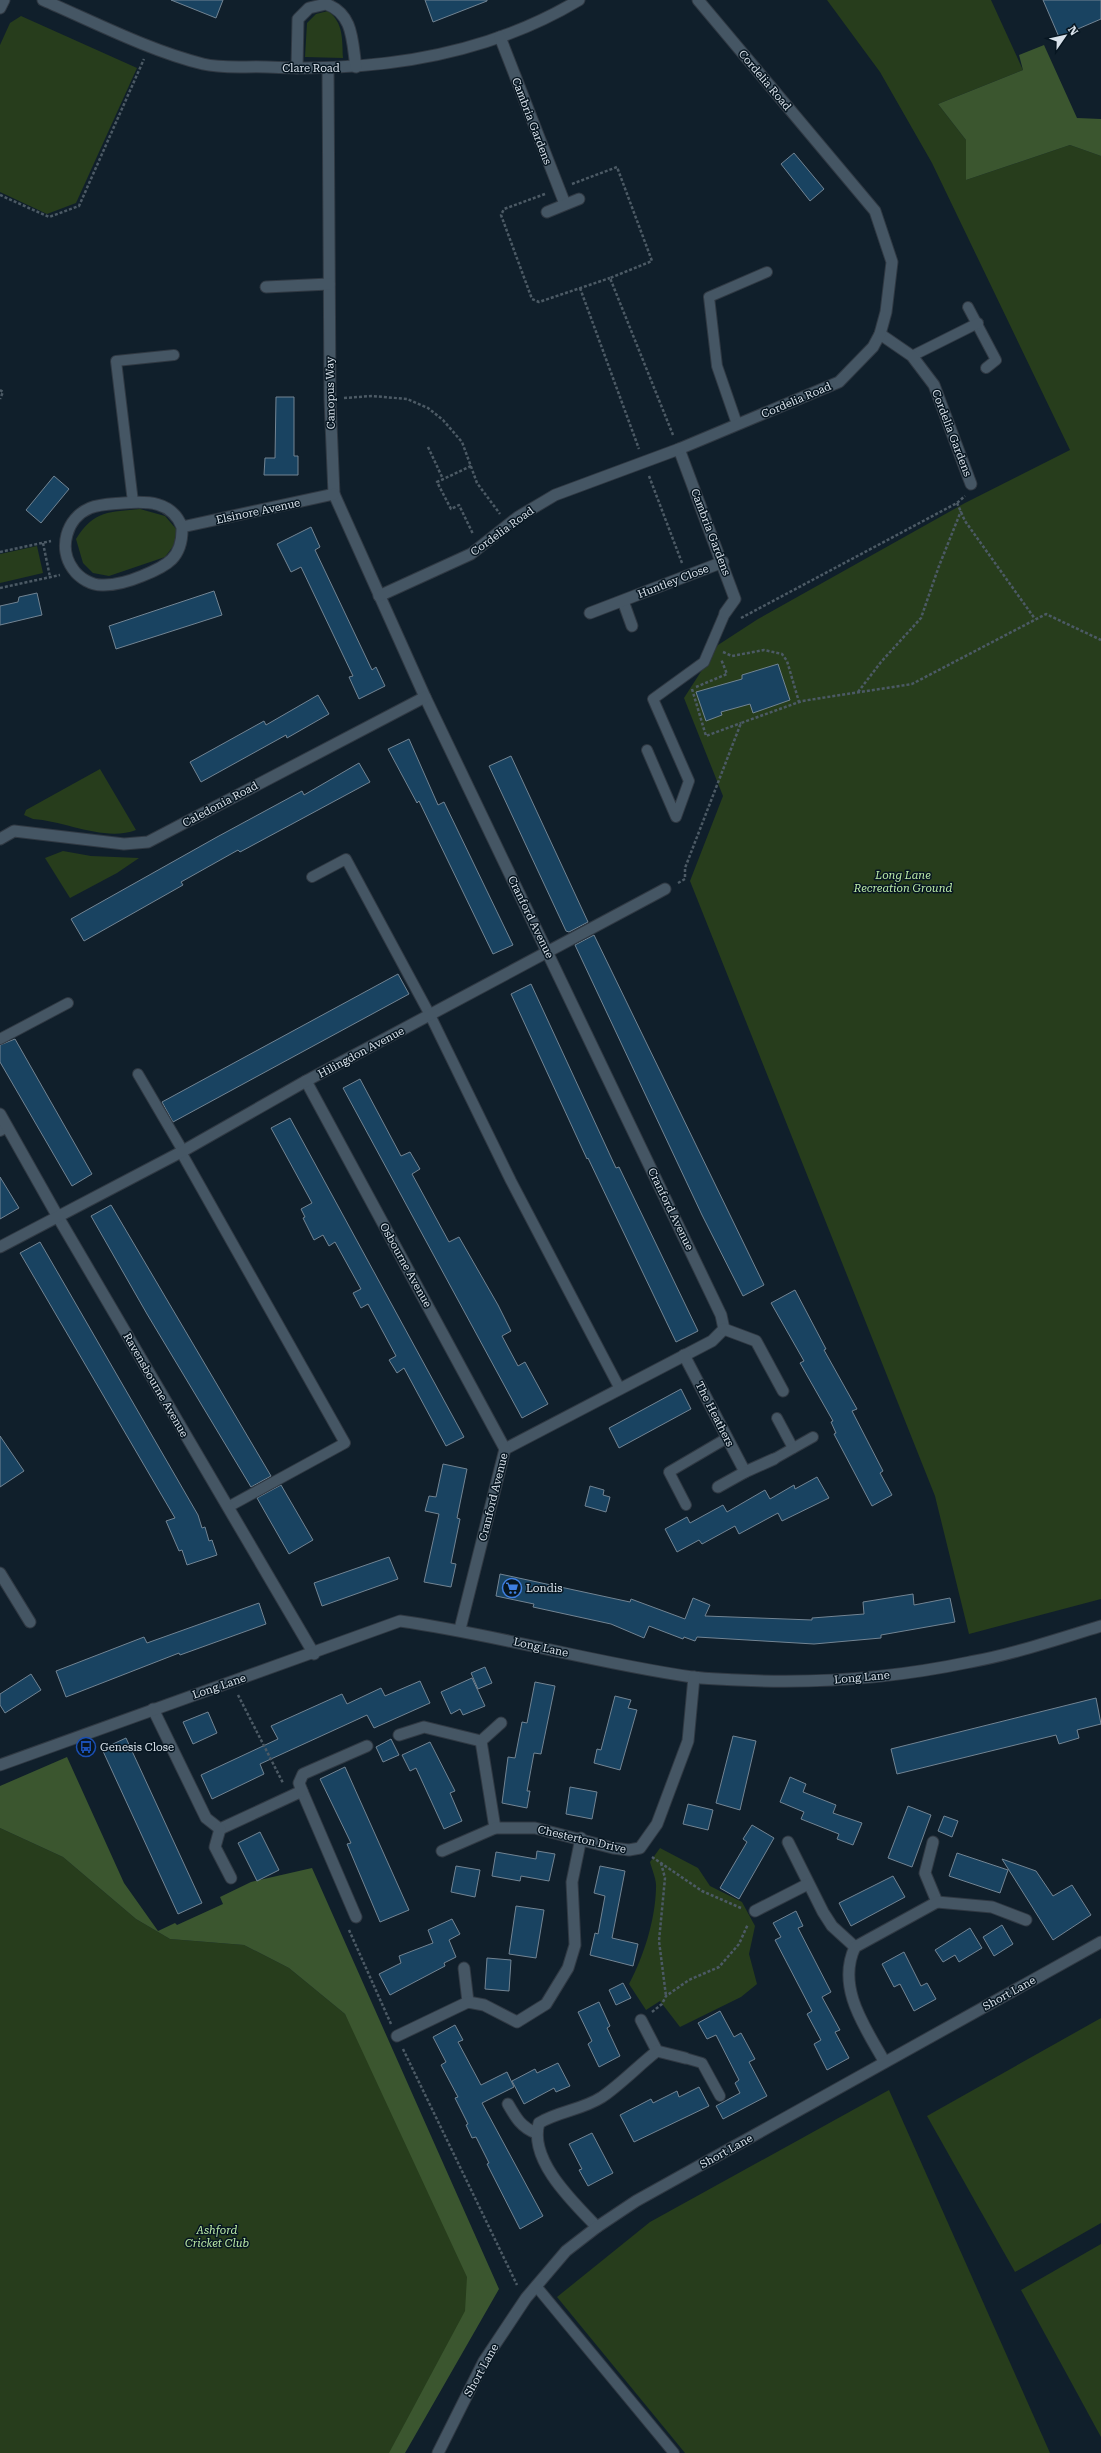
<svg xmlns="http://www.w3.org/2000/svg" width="1101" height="2453" font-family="'Roboto Serif',serif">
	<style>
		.green { fill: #273d1c }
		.forest { fill: #3b562f }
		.building { fill: #194361; stroke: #728493 }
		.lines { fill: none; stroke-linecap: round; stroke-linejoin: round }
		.service-casing { stroke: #303943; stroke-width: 12 }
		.minor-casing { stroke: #303943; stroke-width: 13 }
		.path { stroke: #4c5a65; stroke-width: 2.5; stroke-dasharray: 3 2; stroke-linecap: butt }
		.service { stroke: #455664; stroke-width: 10 }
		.minor { stroke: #455664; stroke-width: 11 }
		.labels { text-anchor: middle; stroke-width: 3; stroke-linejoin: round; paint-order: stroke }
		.street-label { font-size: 11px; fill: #d9e2eb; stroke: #071621 }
		.park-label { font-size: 11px; font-style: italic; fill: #bbeaa8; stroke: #071621 }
		.poi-label { font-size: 11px; fill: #d9e2eb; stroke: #071621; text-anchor: start }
	</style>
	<rect width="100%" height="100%" fill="#101f2b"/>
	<g class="green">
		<polygon points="827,0 991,0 1023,70 938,104 966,140 966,180 1070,145 1101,156 1101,1599 969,1634 935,1496 690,881 723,796 684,698 718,645 758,619 965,503 1070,450 932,163 880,72"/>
		<path d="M328,11C344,23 342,40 343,58L305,57L307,23L316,14Z"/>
		<polygon points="21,16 137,68 76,203 47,214 0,192 0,45 10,23"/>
		<path d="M140,509L165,516L177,530L174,545L165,557L109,576L93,573L83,563L76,539C94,510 110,512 140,509Z"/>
		<polygon points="37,546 43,573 0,583 0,554"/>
		<path d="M100,769L136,830C105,842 65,821 33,819L24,815L26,810Z"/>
		<polygon points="63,851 91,856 139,858 117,873 70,898 45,858"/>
		<polygon points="0,1828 63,1857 136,1919 170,1939 244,1945 289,1968 345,2014 488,2288 392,2453 0,2453"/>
		<path d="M660,1848L698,1868L710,1886L742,1902L755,1926L749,1954L757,1984L741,1997L680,2027L660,2001L646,2010L629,1984C644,1956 655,1920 656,1889C657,1880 652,1870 650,1862Z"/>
		<polygon points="1101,2018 1101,2223 1015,2272 927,2116"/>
		<polygon points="889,2090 1050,2453 685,2453 557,2297 650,2222"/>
		<polygon points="1101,2244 1101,2437 1021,2290"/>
	</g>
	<g class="forest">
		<polygon points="1044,45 1077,118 1101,119 1101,156 1070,145 966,180 966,140 938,104 1023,70 1019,55"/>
		<polygon points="67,1757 124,1883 158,1931 175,1923 177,1925 223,1904 220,1897 251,1882 312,1868 499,2289 405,2453 389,2453 465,2311 467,2277 345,2014 289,1968 244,1945 170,1939 136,1919 63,1857 0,1828 0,1786"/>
	</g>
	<g class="building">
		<polygon points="171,0 223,0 216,18"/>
		<polygon points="425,0 487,0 487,1 433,22"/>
		<polygon points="1043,0 1101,0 1101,19 1059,37"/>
		<polygon points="794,153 824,189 810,201 781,164"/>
		<polygon points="276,397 294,397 294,456 298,456 298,475 264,475 265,458 275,458"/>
		<polygon points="54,476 69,489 41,523 26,510"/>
		<polygon points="311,527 320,547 315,550 372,670 376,667 385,686 359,699 349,677 353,676 301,567 291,572 277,544"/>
		<polygon points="214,591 222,615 116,649 109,626"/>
		<polygon points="37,593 42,615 0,625 0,606 18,602 19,597"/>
		<polygon points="778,664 790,700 753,713 750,704 721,712 722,715 706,721 696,692 742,679 742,675"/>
		<polygon points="318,695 329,714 287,738 286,735 201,782 190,762 264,721 266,725"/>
		<polygon points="409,739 438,805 444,802 513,945 493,954 419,801 417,803 388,749"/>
		<polygon points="511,756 588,922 569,932 566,931 489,766"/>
		<polygon points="359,763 370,782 240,852 238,850 181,882 183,885 84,941 71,919 217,837 302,791 304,795"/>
		<polygon points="594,935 764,1285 743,1296 702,1215 575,945"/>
		<polygon points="398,974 409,994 173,1122 162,1102"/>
		<polygon points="531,984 616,1168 619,1167 698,1331 676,1342 588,1158 587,1159 511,994"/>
		<polygon points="15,1039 92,1174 72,1186 0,1062 0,1045"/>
		<polygon points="360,1079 401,1156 410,1152 420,1169 412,1174 449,1242 459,1237 498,1305 511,1331 502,1336 518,1366 525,1362 548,1404 522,1418 343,1088"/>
		<polygon points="290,1118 464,1437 446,1446 404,1368 397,1373 389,1360 396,1356 368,1304 361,1308 353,1293 361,1289 335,1242 329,1246 323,1235 314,1240 303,1218 305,1217 301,1209 312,1203 271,1128"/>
		<polygon points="0,1177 19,1208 0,1219"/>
		<polygon points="111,1205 271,1476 251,1487 147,1314 91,1216"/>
		<polygon points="40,1242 198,1515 202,1528 205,1527 209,1541 212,1540 217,1555 187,1565 182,1550 179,1551 166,1521 175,1518 20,1253"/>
		<polygon points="795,1290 826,1349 824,1350 857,1409 852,1411 883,1471 880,1473 892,1495 872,1506 834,1434 836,1433 831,1422 833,1421 800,1363 804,1361 771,1303"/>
		<polygon points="681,1389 691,1409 619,1448 609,1428"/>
		<polygon points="0,1436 24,1471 0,1487"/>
		<polygon points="443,1464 467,1469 457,1518 460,1519 451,1563 456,1564 451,1587 424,1582 439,1514 425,1511 429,1496 436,1497"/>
		<polygon points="817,1477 829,1498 782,1521 778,1513 739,1534 735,1526 702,1544 699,1540 677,1552 665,1529 687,1517 690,1523 723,1505 727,1512 765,1490 770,1499 794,1485 795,1489"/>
		<polygon points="281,1485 313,1540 289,1554 257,1498"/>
		<polygon points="590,1486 604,1490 603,1495 610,1497 606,1512 585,1506"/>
		<polygon points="389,1557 398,1579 322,1606 314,1583"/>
		<polygon points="500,1574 630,1602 631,1599 685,1619 693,1598 710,1605 705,1616 812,1620 812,1618 864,1614 863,1602 913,1594 914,1605 950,1598 955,1622 881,1635 881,1638 814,1644 697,1637 695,1641 684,1637 683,1639 649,1626 644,1638 611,1624 533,1607 534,1604 496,1596"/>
		<polygon points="259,1603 266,1624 180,1655 179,1653 66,1697 56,1671 144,1637 147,1643"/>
		<polygon points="485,1667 492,1683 478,1689 471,1673"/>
		<polygon points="31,1674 41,1690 5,1713 0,1705 0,1694"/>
		<polygon points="472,1678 485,1706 463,1715 460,1709 451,1714 441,1692"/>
		<polygon points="420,1681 430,1703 374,1728 367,1715 260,1764 264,1774 212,1799 201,1775 278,1739 271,1726 342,1694 347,1704 381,1688 385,1696"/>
		<polygon points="535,1682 555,1686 541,1754 534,1753 527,1791 530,1791 527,1808 502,1803 508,1757 515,1758 522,1722 527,1723"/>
		<polygon points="615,1696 631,1700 628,1708 637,1710 620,1770 594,1763 597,1749 601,1750"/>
		<polygon points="1096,1698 1101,1724 1077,1730 1079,1738 1059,1744 1056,1735 897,1774 891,1749"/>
		<polygon points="208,1712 217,1733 193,1744 183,1722"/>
		<polygon points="733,1736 756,1741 740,1810 716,1803"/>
		<polygon points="126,1738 202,1903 178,1914 102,1749"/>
		<polygon points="391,1739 399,1755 383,1762 376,1747"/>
		<polygon points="430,1742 455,1791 450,1793 462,1821 444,1829 416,1768 410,1771 402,1755"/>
		<polygon points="345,1767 409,1910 380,1922 347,1844 351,1843 320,1779"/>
		<polygon points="790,1777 806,1784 803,1792 836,1805 833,1813 862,1823 853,1845 837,1839 839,1834 801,1819 804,1812 780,1802"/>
		<polygon points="570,1787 597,1792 592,1819 566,1814"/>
		<polygon points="688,1804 713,1810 708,1830 683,1824"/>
		<polygon points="908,1806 931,1815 912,1867 888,1858"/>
		<polygon points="944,1816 958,1821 952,1837 938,1831"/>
		<polygon points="752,1825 774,1838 739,1899 720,1888 747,1842 743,1839"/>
		<polygon points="260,1832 279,1870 257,1881 238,1843"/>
		<polygon points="537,1851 555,1854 549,1881 521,1876 520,1881 492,1876 496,1852 536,1859"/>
		<polygon points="957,1853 1008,1870 1000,1893 949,1876"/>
		<polygon points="1002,1859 1036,1871 1053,1896 1072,1885 1091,1915 1053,1940"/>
		<polygon points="456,1866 480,1870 475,1897 451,1892"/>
		<polygon points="600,1866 625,1871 612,1938 638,1944 633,1966 590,1955 595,1933 598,1934 605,1896 594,1893"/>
		<polygon points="893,1876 905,1897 851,1926 839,1903"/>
		<polygon points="516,1906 544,1910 536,1958 509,1954"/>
		<polygon points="796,1911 803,1926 798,1928 831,1992 822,1997 840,2030 835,2032 849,2058 827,2070 814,2044 821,2040 807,2014 812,2011 775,1940 781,1937 773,1923"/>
		<polygon points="452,1919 460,1934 449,1940 456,1957 444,1963 445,1966 390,1995 379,1974 401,1963 399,1956 433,1943 428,1930"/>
		<polygon points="1002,1925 1013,1944 994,1956 983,1937"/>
		<polygon points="970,1928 982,1948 959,1962 955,1955 943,1962 935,1950"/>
		<polygon points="904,1952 921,1986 927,1983 936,1999 914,2011 900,1984 894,1987 882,1964"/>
		<polygon points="487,1958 511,1960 509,1991 485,1989"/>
		<polygon points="623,1983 631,1998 616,2005 609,1990"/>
		<polygon points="599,2002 610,2026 607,2028 620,2056 599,2067 588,2044 592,2041 578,2012"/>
		<polygon points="720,2011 734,2037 741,2033 755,2059 749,2062 767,2096 723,2119 716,2106 740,2093 735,2083 739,2080 716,2035 707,2039 698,2023"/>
		<polygon points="455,2025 463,2040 458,2042 481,2085 507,2072 514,2087 482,2103 543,2216 520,2229 487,2164 489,2163 476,2137 472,2138 466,2125 468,2124 455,2098 458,2097 441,2065 446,2062 433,2037"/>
		<polygon points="558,2063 570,2086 556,2092 554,2088 524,2104 512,2081 535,2069 537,2073"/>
		<polygon points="699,2087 709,2106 634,2142 620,2115 651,2099 653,2103 677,2091 679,2097"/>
		<polygon points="592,2133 613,2173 588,2186 579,2170 582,2169 569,2144"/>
	</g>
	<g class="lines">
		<g class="service-casing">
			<g id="service">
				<polyline points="968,307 996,360 986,368"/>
				<polyline points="912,356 978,323"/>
				<polyline points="737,424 717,366 709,297 767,272"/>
				<polyline points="133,502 116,361 174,355"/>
				<polyline points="647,750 676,817 689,781 653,699 704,662 725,613"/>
				<polyline points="312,877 346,859 430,1015 511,1181 620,1389"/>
				<polyline points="0,1039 68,1003"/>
				<polyline points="138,1074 183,1151"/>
				<polyline points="0,1131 7,1127"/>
				<polyline points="181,1152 345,1443 228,1507"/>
				<polyline points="777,1418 793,1448"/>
				<polyline points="774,1459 813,1437"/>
				<polyline points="686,1505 669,1472 727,1438"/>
				<polyline points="685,2058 702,2063 720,2096"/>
				<polyline points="536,2286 674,2453"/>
			</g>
		</g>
		<g class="minor-casing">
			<g id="minor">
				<path d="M43,0C94,22 150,51 203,64C223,69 247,66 267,67C375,72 484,57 579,0"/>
				<polyline points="0,8 4,0"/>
				<polyline points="500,37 565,204"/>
				<path d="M297,68L298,19L309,8L326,4C354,14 352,42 356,67"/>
				<polyline points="328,69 330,399 334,494 425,697 721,1315 724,1329 712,1341 505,1449 460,1629"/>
				<polyline points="547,212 579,199"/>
				<polyline points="266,287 329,284"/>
				<polyline points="880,334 912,356 934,385 971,484"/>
				<polyline points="679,449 735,599 725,613"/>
				<path d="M182,527C172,501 147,501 123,503C113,504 100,504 90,508C66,518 58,549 73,569C79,578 92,586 104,585C116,585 130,581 142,576C167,566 183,558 182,527L334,494"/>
				<polyline points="379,596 471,554 518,517 555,495 679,449 839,382 873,347 880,334 886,312 892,262 875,211 698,0"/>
				<polyline points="623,601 632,626"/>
				<polyline points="590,613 723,562"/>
				<polyline points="0,839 14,831 124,844 148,842 425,697"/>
				<polyline points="306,1081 505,1449"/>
				<polyline points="0,1114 58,1217 314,1654"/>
				<polyline points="0,1247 183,1151 306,1081 665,889"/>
				<polyline points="724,1329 756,1341 783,1391"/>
				<polyline points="684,1355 745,1472 774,1459"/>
				<polyline points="718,1487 745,1472"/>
				<polyline points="0,1573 30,1622"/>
				<polyline points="153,1709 206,1818 220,1829 302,1791 356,1917"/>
				<polyline points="399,1735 424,1727 481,1741 495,1828"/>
				<polyline points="481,1741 501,1723"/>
				<path d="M0,1765L400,1621C499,1635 594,1663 692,1677C707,1679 723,1679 738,1680C816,1684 894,1678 970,1662C1014,1654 1058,1639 1101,1626"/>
				<polyline points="302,1791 299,1783 303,1774 367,1746"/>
				<polyline points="220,1829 215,1847 231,1878"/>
				<polyline points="788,1842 823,1912 832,1926 855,1947"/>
				<polyline points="933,1842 925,1873 937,1902"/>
				<polyline points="442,1851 495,1828 535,1828 613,1848 629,1850 640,1848 657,1824 688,1741 694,1677"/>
				<polyline points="755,1911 808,1884"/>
				<polyline points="464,1968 468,2002"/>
				<polyline points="641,2020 657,2051 685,2058"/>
				<polyline points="397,2036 468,2002 484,2005 517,2022 546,2004 568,1968 575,1945 572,1882 581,1838"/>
				<path d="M884,2061C865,2027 836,1987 855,1947L937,1902L992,1907L1026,1920"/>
				<path d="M508,2104C516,2118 521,2127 536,2133"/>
				<path d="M597,2227C574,2203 528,2160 539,2123C559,2111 582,2110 602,2097C621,2084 638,2066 657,2051"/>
				<polyline points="438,2453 484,2361 526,2298 566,2251 597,2227 636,2201 1101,1942"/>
			</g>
		</g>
		<g class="path">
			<polyline points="572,184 617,167 652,261 610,278 673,435"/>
			<polyline points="545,194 504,209 501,215 532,299 539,302 610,278"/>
			<polyline points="0,195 49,217 79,206 144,59"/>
			<polyline points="580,288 639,449"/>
			<polyline points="0,390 3,392 0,399"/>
			<polyline points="344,398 372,396 407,399 428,408 443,420 462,442 477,483 500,514"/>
			<polyline points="428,447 443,479"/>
			<polyline points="471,466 437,482 451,509 459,505 473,534"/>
			<polyline points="649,476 682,563"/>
			<polyline points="957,503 965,521 1035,619"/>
			<polyline points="43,543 50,577"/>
			<polyline points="0,552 51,541"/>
			<polyline points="0,588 60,575"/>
			<polyline points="741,618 957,503 965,496"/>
			<polyline points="723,652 732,656 764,650 782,654 787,661 799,702"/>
			<polyline points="696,687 727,674 721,659"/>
			<polyline points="692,689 706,736 741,723"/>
			<polyline points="858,692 881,662 921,618 939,566 961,511"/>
			<polyline points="678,883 685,879 685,868 741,723 802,701 912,684 1046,614 1101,640"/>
			<polyline points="238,1695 283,1783"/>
			<polyline points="652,1857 702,1891 741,1908"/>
			<polyline points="661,1863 665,1878 659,1941 666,1996"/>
			<polyline points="349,1930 391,2024"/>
			<polyline points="652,2012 662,2004 666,1996 689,1980 719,1967 739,1944 748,1924"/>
			<polyline points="403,2049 517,2285"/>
		</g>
		<use href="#service" class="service"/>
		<use href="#minor" class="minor"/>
	</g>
	<defs>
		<g id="supermarket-ring" transform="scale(1)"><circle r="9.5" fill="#071621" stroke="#3f7fe0" stroke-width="1.5"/><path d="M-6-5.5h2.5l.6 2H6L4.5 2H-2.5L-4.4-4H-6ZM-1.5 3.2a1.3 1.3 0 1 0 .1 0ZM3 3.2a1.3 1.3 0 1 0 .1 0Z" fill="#3f7fe0"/></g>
		<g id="bus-ring" transform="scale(1)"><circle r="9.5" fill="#071621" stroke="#1a4fb4" stroke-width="1.5"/><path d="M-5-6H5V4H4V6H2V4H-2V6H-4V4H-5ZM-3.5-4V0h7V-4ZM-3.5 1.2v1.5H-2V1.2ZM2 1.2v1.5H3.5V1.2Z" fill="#1a4fb4"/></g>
	</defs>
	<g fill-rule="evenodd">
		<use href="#supermarket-ring" x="512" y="1588"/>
		<use href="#bus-ring" x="86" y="1747"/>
	</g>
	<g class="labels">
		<g class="street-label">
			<text x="311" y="72">Clare Road</text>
			<text transform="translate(765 80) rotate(50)" y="4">Cordelia Road</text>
			<text transform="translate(532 121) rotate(69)" y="4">Cambria Gardens</text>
			<text transform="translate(330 393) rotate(-91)" y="4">Canopus Way</text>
			<text transform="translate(796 400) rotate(-23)" y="4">Cordelia Road</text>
			<text transform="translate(952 433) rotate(69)" y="4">Cordelia Gardens</text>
			<text transform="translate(258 511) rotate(-12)" y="4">Elsinore Avenue</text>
			<text transform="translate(502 531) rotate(-36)" y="4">Cordelia Road</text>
			<text transform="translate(711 532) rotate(69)" y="4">Cambria Gardens</text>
			<text transform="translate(673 581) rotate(-21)" y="4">Huntley Close</text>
			<text transform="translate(220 804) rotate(-28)" y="4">Caledonia Road</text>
			<text transform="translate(531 917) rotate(64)" y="4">Cranford Avenue</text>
			<text transform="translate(361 1052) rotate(-28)" y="4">Hilingdon Avenue</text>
			<text transform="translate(671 1209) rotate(64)" y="4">Cranford Avenue</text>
			<text transform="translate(406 1265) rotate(61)" y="4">Osbourne Avenue</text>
			<text transform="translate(156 1385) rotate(60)" y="4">Ravensbourne Avenue</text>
			<text transform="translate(715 1414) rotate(63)" y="4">The Heathers</text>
			<text transform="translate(493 1497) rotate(-76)" y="4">Cranford Avenue</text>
			<text transform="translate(541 1647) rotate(12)" y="4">Long Lane</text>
			<text transform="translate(862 1677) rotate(-5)" y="4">Long Lane</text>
			<text transform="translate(219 1686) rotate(-19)" y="4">Long Lane</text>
			<text transform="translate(582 1839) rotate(13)" y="4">Chesterton Drive</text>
			<text transform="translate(1009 1993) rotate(-29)" y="4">Short Lane</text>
			<text transform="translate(726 2151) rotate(-29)" y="4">Short Lane</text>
			<text transform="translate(481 2370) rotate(-61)" y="4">Short Lane</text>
		</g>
		<g class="park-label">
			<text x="903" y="879">Long Lane<tspan x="903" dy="13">Recreation Ground</tspan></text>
			<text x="217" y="2234">Ashford<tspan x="217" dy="13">Cricket Club</tspan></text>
		</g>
		<g class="poi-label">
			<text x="526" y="1592">Londis</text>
			<text x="100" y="1751">Genesis Close</text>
		</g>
	</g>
	<g transform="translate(1065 36) rotate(56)" stroke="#071621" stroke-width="3" paint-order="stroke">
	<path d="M0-3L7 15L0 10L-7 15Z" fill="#d9e2eb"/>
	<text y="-6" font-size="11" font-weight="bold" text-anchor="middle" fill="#d9e2eb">N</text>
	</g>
</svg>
